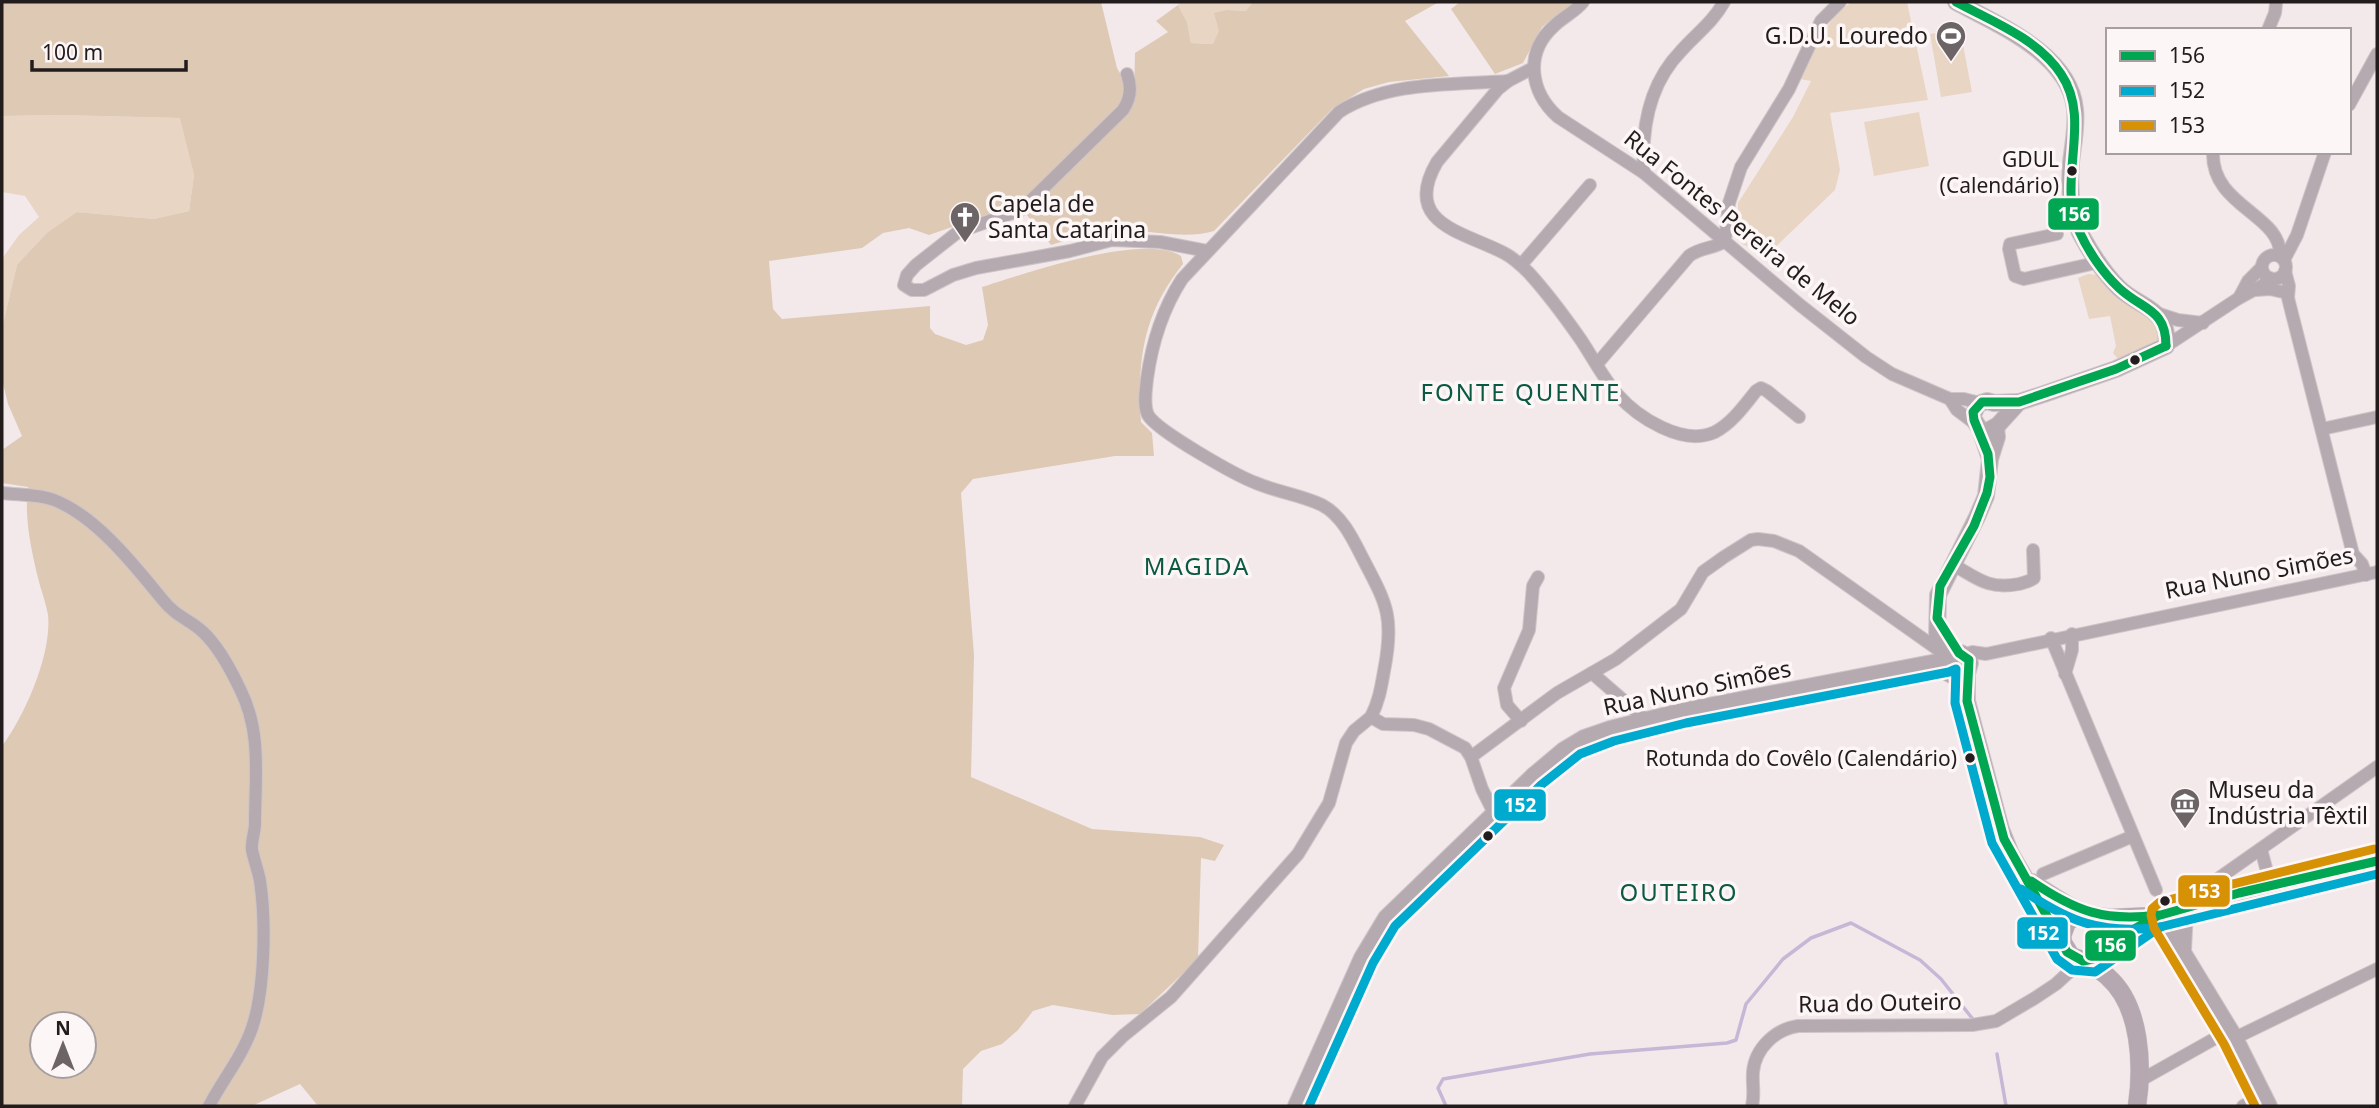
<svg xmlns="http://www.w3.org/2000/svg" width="2379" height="1108" font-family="'Noto Sans',sans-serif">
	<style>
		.green { fill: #e9d5c3 }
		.forest { fill: #dec9b5; fill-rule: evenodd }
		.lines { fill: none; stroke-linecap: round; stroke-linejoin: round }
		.stream { stroke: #c6b7d6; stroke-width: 3.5 }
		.minor-casing { stroke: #cdc5c7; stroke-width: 14 }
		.tertiary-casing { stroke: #cdc5c7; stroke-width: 18 }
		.secondary-casing { stroke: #cdc5c7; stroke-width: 19 }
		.minor { stroke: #b6aab1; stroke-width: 12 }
		.tertiary { stroke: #b6aab1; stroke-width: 16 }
		.secondary { stroke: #b5a8b0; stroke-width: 18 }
		.bus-1-casing { stroke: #fdf6f7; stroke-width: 14 }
		.bus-2-casing { stroke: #fdf6f7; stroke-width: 14 }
		.bus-3-casing { stroke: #fdf6f7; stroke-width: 14 }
		.bus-1 { stroke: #00a651; stroke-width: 9 }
		.bus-2 { stroke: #00a9ce; stroke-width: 9 }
		.bus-3 { stroke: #d79104; stroke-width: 9 }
		.bus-dot { fill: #231c1d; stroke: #fdf6f7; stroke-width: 2.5 }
		.labels { text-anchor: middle; stroke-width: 7; stroke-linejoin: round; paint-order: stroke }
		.bus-label { font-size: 21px; fill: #231c1d; stroke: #fdf6f7; text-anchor: end }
		.poi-label { font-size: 23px; fill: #231c1d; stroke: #fdf6f7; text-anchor: start }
		.street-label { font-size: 23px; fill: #231c1d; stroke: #fdf6f7 }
		.neighbourhood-label { font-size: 24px; letter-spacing: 2px; fill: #0b5943; stroke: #fdf6f7 }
		.line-badge { stroke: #fdf6f7; stroke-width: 2.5 }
		.badge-label { font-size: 19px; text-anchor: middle; font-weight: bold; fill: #fff }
	</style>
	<rect width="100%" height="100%" fill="#f3e9eb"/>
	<g class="green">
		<polygon points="1181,2 1253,2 1247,11 1228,10 1214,44 1191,43 1187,22 1178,5"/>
		<path d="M1852,2H1907L1928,100L1830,113L1840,170L1835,190L1767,255L1742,244L1737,232L1738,203L1793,117L1811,81L1800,79C1814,51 1825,19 1852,2Z"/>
		<polygon points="1960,29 1972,92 1941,97 1930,34"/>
		<polygon points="1919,112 1929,166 1874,176 1864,122"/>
		<polygon points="61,115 181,118 194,175 189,211 154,219 77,212 17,265 2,328 2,259 19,235 39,217 25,196 2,192 2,116"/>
		<polygon points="2088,274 2099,275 2154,320 2160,337 2153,344 2118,359 2113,353 2116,346 2110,316 2089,319 2078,278"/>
	</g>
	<g class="forest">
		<path d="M2,2H1101L1117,68L1134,97L1135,53L1168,32L1156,21L1178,5L1187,22L1191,43L1213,44L1219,31L1214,13L1228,10L1246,11L1253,2H1439L1405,21L1449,76L1389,82L1364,89L1333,108L1214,231C1184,240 1152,230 1121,230C1097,231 1073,238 1051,245L1018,204L929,235L909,228L883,233L862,248L769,261L773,309L782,319L930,306V328L935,334L966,345L983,340L988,325L982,287C1023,274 1144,232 1181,256L1183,264C1143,314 1137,360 1141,422L1152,433L1154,456H1115L973,479L961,493L974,655L971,777L1092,829L1200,837L1224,845L1215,861L1201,858L1198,959L1140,1014L1112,1015L1053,1005L1033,1011L1018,1030L1002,1044L981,1051L963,1069L962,1106H318L300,1084L252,1106H2V746C25,715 52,654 48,615C46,603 41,590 38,578C31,549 24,517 28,487L2,483V450L22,436L8,404L2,379V328L17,265L47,233L77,212L154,219L189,211L194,175L180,118L61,115L2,116ZM42,1024H84V1066H42Z"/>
		<polygon points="1460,2 1574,2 1542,27 1523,63 1495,74 1451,9"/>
	</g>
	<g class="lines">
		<g class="stream">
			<polyline points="1997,1054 2006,1106"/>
			<polyline points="1446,1106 1438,1088 1443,1079 1590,1054 1727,1043 1736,1040 1746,1004 1783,959 1811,938 1851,923 1920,960 1941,979 1972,1018"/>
		</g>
		<g class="minor-casing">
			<g id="minor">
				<path d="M1583,2C1575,12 1563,17 1554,26C1524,53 1530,92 1558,117L1644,173L1800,305L1866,357L1892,374L1950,399H1964L1980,403"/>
				<polyline points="2268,30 2275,13 2276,4"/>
				<path d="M1533,68L1508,81L1498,89L1437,162C1401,224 1464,232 1504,253C1514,258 1521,265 1529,273C1548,294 1565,317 1581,340C1593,358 1603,378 1617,394C1637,417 1683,447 1715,432C1732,423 1744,406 1756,391L1761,388L1767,391L1799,417"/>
				<path d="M1127,74C1132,87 1131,98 1123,110L1021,210L958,232L916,265L907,275L904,285L912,290H924L953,275L976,268L1070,251L1112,240L1160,242L1207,251"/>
				<polyline points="2349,105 2377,54"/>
				<path d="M2213,152C2211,207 2282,214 2280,256"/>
				<path d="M1644,173C1641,128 1649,84 1681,51C1696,34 1713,22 1724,2"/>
				<polyline points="2057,234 2010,244 2009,249 2015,276 2024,279 2100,262"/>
				<circle cx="2274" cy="267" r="12"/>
				<polyline points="2284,260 2297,235 2325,152"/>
				<polyline points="1521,265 1590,185"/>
				<polyline points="2285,271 2289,286 2288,298 2353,554 2362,564 2366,575"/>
				<polyline points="2256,290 2270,289 2283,292"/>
				<polyline points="2239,298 2248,281 2261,268"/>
				<polyline points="2156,313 2178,320 2203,323"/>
				<polyline points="2166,346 2239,298 2263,285 2270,278"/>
				<path d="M1597,364L1689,256C1700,247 1714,249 1725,241L1729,203L1741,167L1789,89L1821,21L1840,2"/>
				<polyline points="1950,399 1957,410 1973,422"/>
				<polyline points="2322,429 2377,417"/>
				<path d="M2,493C18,495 38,494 54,500C96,516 135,566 162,599C177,618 188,618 203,632C219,647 231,670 240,689C262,732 255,777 255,824C255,832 251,841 252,850C254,860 258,870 260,881C266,921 265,990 252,1028C242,1057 223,1079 209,1106"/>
				<path d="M1952,564C1977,578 1988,590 2019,584C2025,582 2029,582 2034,578L2033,550"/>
				<polyline points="2051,638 2156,890"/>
				<polyline points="1964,655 1972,652 1986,654 2377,572"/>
				<polyline points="1592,673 1646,720"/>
				<polyline points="2065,674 2072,650 2072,634"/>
				<polyline points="1521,721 1507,705 1504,688 1529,630 1533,586 1538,577"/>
				<polyline points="1471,757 1557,693 1616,659 1681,609 1703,572 1724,557 1751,540 1758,539 1774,541 1799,551 1943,653"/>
				<path d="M1494,813L1482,789L1471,757L1465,748L1429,729L1414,725L1383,724L1371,717C1379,701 1381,688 1384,671C1395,615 1386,603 1361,555C1352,537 1341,515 1322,505C1301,495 1277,492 1256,483C1237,476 1157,431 1148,415C1143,404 1146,390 1147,379C1152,342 1162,310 1182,279L1339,112C1387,81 1452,85 1508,81"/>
				<polyline points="2261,849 2271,887"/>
				<polyline points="2043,874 2133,836"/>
				<polyline points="2202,890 2377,767"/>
				<polyline points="2235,1038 2377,969"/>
				<polyline points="2141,1080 2230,1030"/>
				<polyline points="1075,1106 1102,1057 1123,1036 1171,997 1298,854 1329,803 1346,743 1354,731 1371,717"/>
				<path d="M1752,1106C1755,1094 1752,1084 1753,1072C1755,1048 1776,1029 1798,1026L1972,1025L1996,1021L2035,998L2056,984L2082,960"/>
				<polyline points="2243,1106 2264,1095"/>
			</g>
		</g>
		<g class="tertiary-casing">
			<g id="tertiary">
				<path d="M1956,2C1999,25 2070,55 2075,109C2077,127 2073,144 2071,162C2069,189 2070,217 2084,240C2093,256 2106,275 2119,288C2141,309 2170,308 2166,346L2116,369L2044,394L2019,402L1994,403L1987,401L1978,404L1972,417L1980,429L1990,459"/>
				<polyline points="1989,430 1998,425 2019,402"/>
				<polyline points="1948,658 1937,639 1938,595 1977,517 1986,496 1990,459 1997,437 1996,427"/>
				<polyline points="1967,674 1955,677 1948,673 1946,665 1951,655 1961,653 1967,657 1970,663 1967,674 1967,701 2001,829 2011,854 2063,943"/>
				<polyline points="2032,882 2070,906 2087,914"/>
				<polyline points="2163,914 2165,923 2235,1038 2269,1106"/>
				<polyline points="2183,950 2185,909"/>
				<polyline points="1296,1106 1362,958 1386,918 1533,776 1564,750 1584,738 1610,729 1683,711 1947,660"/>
			</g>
		</g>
		<g class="secondary-casing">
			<g id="secondary">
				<polyline points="2155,916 2107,947 2101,954 2092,960 2082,960 2071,956 2063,943 2062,936 2067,922 2080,914 2111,918 2155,916 2377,861"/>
				<path d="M2086,961C2093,967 2102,971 2108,977C2141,1006 2143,1066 2137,1106"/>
			</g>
		</g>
		<use href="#minor" class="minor"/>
		<use href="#tertiary" class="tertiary"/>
		<use href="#secondary" class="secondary"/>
		<g class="bus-1-casing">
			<g id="bus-1">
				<path d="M1956,2C1992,21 2038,39 2061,74C2093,121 2056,180 2079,231C2088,251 2103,273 2119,288C2142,310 2166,308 2166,346"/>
				<polyline points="2166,346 2116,369 2019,402 1982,402 1973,412 1974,420 1988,454 1990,477 1987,493 1974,526 1940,586 1937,618 1959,653 1969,660 1967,701 2004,839 2067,952 2083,961 2093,959 2124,935 2157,916 2239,893 2377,861"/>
				<path d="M2031,881C2075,911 2104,922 2158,915"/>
			</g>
		</g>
		<g class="bus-2-casing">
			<g id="bus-2">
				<path d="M2021,889C2069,922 2102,935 2161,927"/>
				<polyline points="1309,1106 1373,963 1395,926 1541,785 1580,754 1614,741 1686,723 1949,672 1956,669 1955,703 1992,843 2057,959 2072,970 2095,972 2160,927 2377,874"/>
			</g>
		</g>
		<g class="bus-3-casing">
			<polyline id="bus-3" points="2255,1106 2224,1044 2154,928 2151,915 2152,909 2160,902 2374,849"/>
		</g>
		<use href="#bus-1" class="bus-1"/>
		<use href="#bus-2" class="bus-2"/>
		<use href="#bus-3" class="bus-3"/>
	</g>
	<defs>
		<g id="stadium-pin" transform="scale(1.575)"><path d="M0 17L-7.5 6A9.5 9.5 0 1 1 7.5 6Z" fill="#6c6465" stroke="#fdf6f7"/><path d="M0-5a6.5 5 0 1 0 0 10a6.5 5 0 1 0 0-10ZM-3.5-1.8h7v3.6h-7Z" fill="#fff"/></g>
		<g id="church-pin" transform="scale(1.575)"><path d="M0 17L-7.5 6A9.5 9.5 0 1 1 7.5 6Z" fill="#6c6465" stroke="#fdf6f7"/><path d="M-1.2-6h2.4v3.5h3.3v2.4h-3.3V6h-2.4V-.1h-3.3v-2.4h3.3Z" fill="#fff"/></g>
		<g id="museum-pin" transform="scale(1.575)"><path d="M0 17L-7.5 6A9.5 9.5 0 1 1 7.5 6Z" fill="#6c6465" stroke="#fdf6f7"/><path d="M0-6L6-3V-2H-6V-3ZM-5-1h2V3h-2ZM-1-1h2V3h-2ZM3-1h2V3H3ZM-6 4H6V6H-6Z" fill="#fff"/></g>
	</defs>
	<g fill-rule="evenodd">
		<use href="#stadium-pin" x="1951" y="36"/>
		<use href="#church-pin" x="965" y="217"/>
		<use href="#museum-pin" x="2185" y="803"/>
	</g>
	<g class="bus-dot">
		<circle cx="2072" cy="171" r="6"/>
		<circle cx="2135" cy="360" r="6"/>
		<circle cx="1970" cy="758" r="6"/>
		<circle cx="1488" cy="836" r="6"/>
		<circle cx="2165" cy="901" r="6"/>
	</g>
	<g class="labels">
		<g class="bus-label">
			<text x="2059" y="167">GDUL<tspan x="2059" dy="26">(Calendário)</tspan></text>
			<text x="1957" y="766">Rotunda do Covêlo (Calendário)</text>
		</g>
		<g class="poi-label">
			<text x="1928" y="44" text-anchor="end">G.D.U. Louredo</text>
			<text x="988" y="212">Capela de<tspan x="988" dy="26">Santa Catarina</tspan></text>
			<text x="2208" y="798">Museu da<tspan x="2208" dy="26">Indústria Têxtil</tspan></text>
		</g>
		<g class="street-label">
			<text transform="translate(1742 228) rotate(39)" y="8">Rua Fontes Pereira de Melo</text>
			<text transform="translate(2259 573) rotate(-11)" y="8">Rua Nuno Simões</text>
			<text transform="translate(1697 688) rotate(-12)" y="8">Rua Nuno Simões</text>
			<text transform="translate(1880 1003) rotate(-1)" y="8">Rua do Outeiro</text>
		</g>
		<g class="neighbourhood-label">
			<text x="1521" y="401">FONTE QUENTE</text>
			<text x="1197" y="575">MAGIDA</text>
			<text x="1679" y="901">OUTEIRO</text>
		</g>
	</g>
	<g class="line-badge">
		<rect x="2047" y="197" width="53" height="34" rx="7" fill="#00a651"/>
		<rect x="1493" y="788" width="54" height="34" rx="7" fill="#00a9ce"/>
		<rect x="2177" y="874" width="54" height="34" rx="7" fill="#d79104"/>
		<rect x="2016" y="916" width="53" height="34" rx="7" fill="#00a9ce"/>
		<rect x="2084" y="929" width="53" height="33" rx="7" fill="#00a651"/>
	</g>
	<g class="badge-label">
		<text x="2074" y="221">156</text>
		<text x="1520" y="812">152</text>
		<text x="2204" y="898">153</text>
		<text x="2043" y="940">152</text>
		<text x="2110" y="952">156</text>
	</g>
	<rect width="2379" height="1108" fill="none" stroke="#231c1d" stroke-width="7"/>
	<rect x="2106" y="28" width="245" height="126" fill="#fdf6f7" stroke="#a69fa0" stroke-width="2"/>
	<rect x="2120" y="51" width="35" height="10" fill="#00a651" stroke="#a69fa0" stroke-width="2"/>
	<text x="2169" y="63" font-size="21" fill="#231c1d">156</text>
	<rect x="2120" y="86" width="35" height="10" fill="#00a9ce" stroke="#a69fa0" stroke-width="2"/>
	<text x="2169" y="98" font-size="21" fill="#231c1d">152</text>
	<rect x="2120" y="121" width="35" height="10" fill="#d79104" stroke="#a69fa0" stroke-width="2"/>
	<text x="2169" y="133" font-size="21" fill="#231c1d">153</text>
	<g transform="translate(63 1045)"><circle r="33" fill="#fdf6f7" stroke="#a69fa0" stroke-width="2"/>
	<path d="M0-5L12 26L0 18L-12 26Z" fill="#6c6465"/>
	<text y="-10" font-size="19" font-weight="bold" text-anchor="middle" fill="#231c1d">N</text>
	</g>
	<path d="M32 60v10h154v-10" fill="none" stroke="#231c1d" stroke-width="3.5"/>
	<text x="42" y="60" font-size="21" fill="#231c1d" stroke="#fdf6f7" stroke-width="5" paint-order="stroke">100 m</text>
</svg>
